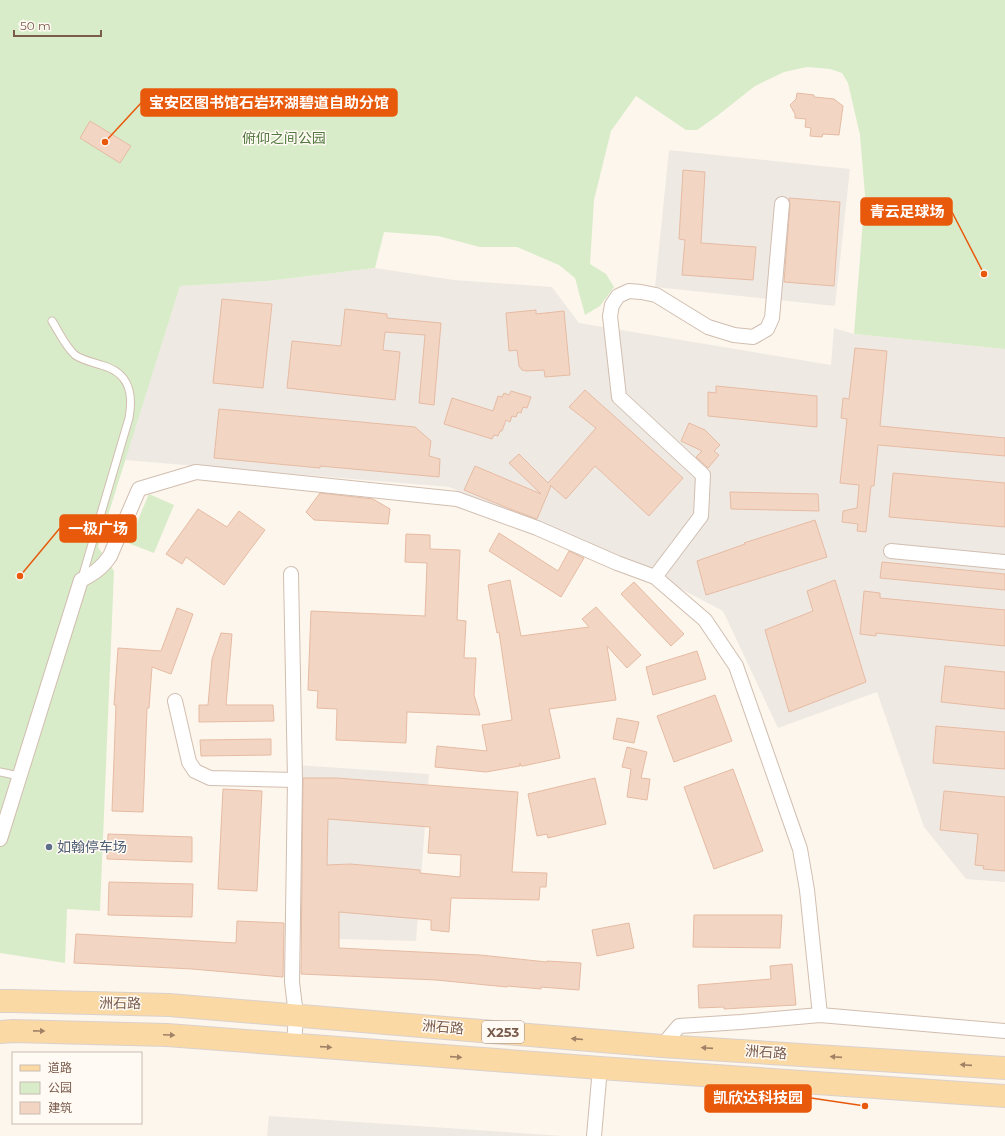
<svg xmlns="http://www.w3.org/2000/svg" width="1005" height="1136" font-family="Montserrat,'Noto Sans SC',sans-serif">
	<style>
		.industrial { fill: #efe9e4 }
		.green { fill: #d8ecc9 }
		.building { fill: #f3d5c3; stroke: #e6bba3; fill-rule: evenodd }
		.lines { fill: none; stroke-linecap: round; stroke-linejoin: round }
		.service-casing { stroke: #d1beb0; stroke-width: 9 }
		.minor-casing { stroke: #d1beb0; stroke-width: 16 }
		.primary-casing { stroke: #dad1cd; stroke-width: 24 }
		.service { stroke: #fff; stroke-width: 7 }
		.minor { stroke: #fff; stroke-width: 14 }
		.primary { stroke: #fbd9a5; stroke-width: 22 }
		.oneway { fill: #a18267 }
		.service-dot { fill: #5c6f8a; stroke: #fffaf3; stroke-width: 1.5 }
		.labels { text-anchor: middle; stroke-width: 3; stroke-linejoin: round; paint-order: stroke }
		.shield { fill: #fffaf3; stroke: #a28b7f; stroke-width: 1 }
		.shield-label { font-size: 13px; font-weight: bold; fill: #7a5c4d }
		.park-label { font-size: 14px; fill: #537a41; stroke: #fffaf3 }
		.service-label { font-size: 14px; fill: #4e5e75; stroke: #fffaf3; text-anchor: start }
		.street-label { font-size: 14px; fill: #7a5c4d; stroke: #fffaf3 }
		.leader { fill: none; stroke: #e8590c; stroke-width: 1.5 }
		.callout-dot { fill: #e8590c; stroke: #fffaf3; stroke-width: 1.5 }
		.callout { fill: #e8590c; stroke: #e8590c; stroke-width: 1.5 }
		.callout-label { font-size: 15px; text-anchor: middle; font-weight: bold; fill: #fff }
	</style>
	<rect width="100%" height="100%" fill="#fdf6ec"/>
	<g class="industrial">
		<polygon points="669,150 850,169 835,306 655,287"/>
		<polygon points="375,268 454,280 552,287 579,323 831,365 834,328 854,334 1005,349 1005,882 966,879 924,827 877,692 778,728 723,611 633,564 449,487 125,460 180,286 267,281"/>
		<polygon points="297,765 429,774 416,941 296,938"/>
		<polygon points="269,1116 564,1136 267,1136"/>
	</g>
	<g class="green">
		<polygon points="0,0 1005,0 1005,349 854,334 865,195 860,135 848,83 842,73 830,69 807,67 784,72 755,86 717,116 697,130 686,130 636,96 611,131 594,200 590,264 606,274 614,287 600,306 585,315 575,278 559,265 517,247 480,247 438,236 384,232 375,268 267,281 180,286 98,547 114,571 100,911 67,909 65,963 0,953"/>
		<polygon points="149,494 174,505 154,553 128,543"/>
	</g>
	<g class="building">
		<polygon points="797,93 814,95 814,97 834,99 843,106 839,135 823,134 822,137 810,136 811,128 805,127 806,119 795,118 795,114 790,105 796,99"/>
		<polygon points="90,121 131,146 120,163 80,138"/>
		<polygon points="683,170 705,172 701,243 756,247 753,280 682,275 685,240 679,239"/>
		<polygon points="789,198 840,202 834,286 784,282 790,205"/>
		<polygon points="222,299 272,304 263,388 213,383"/>
		<polygon points="345,309 387,314 387,318 441,323 434,405 419,403 425,335 385,332 383,350 400,352 395,400 287,388 292,341 341,346"/>
		<polygon points="536,310 536,314 564,311 570,375 545,377 544,370 527,371 522,370 519,366 517,350 509,351 506,313"/>
		<polygon points="855,348 887,351 880,426 1005,438 1005,456 878,445 874,486 871,486 866,532 857,531 858,524 842,522 843,511 857,508 859,485 840,483 847,419 841,418 843,398 849,399"/>
		<polygon points="716,386 817,396 817,427 708,416 708,392 716,393"/>
		<polygon points="585,390 683,478 649,516 595,466 566,499 550,485 551,486 537,519 510,509 464,490 475,466 541,494 509,463 519,454 548,483 596,428 569,407"/>
		<polygon points="511,391 531,397 527,408 523,407 521,413 518,412 516,417 512,416 510,422 506,420 502,431 500,431 498,436 494,435 492,439 444,424 452,398 493,411 498,396 502,397 504,393 509,395"/>
		<polygon points="219,409 415,427 431,441 429,456 440,459 439,477 320,466 320,468 214,458"/>
		<polygon points="689,423 705,430 720,445 714,451 719,455 708,468 696,457 702,451 681,441"/>
		<polygon points="893,473 1005,483 1005,527 889,517"/>
		<polygon points="730,492 818,494 819,511 731,509"/>
		<polygon points="320,493 373,499 390,509 388,524 314,520 306,512"/>
		<polygon points="198,509 227,527 239,511 265,530 224,585 186,557 182,564 166,554"/>
		<polygon points="815,520 827,557 706,595 697,561 745,544 744,543"/>
		<polygon points="499,533 558,571 569,551 584,558 561,597 489,551"/>
		<polygon points="406,534 430,535 430,549 460,550 457,620 466,621 464,658 476,658 474,695 480,715 407,712 406,743 336,740 337,709 317,708 318,691 308,690 311,611 425,616 427,563 405,562"/>
		<polygon points="882,562 1005,574 1005,590 880,578"/>
		<polygon points="510,580 521,636 589,627 582,619 596,607 641,655 627,668 607,646 616,700 549,709 560,758 523,766 521,766 520,763 520,766 486,772 435,767 437,746 487,751 482,725 512,720 499,632 497,633 488,585"/>
		<polygon points="835,580 866,682 789,712 765,630 813,611 807,591"/>
		<polygon points="634,582 684,634 671,646 621,594"/>
		<polygon points="864,591 880,593 880,598 1005,610 1005,646 876,633 876,636 860,634"/>
		<polygon points="177,608 193,614 171,674 152,667 149,708 147,708 143,812 112,811 116,705 114,705 118,648 161,651"/>
		<polygon points="221,633 232,634 226,705 273,705 274,721 199,722 199,705 208,705 212,659"/>
		<polygon points="697,651 706,679 653,695 646,667"/>
		<polygon points="945,666 1005,672 1005,709 941,702"/>
		<polygon points="715,695 732,741 674,762 657,716"/>
		<polygon points="617,718 639,722 634,743 613,739"/>
		<polygon points="936,726 1005,732 1005,769 933,763"/>
		<polygon points="271,739 271,755 201,756 200,740"/>
		<polygon points="627,747 647,752 641,778 650,779 647,800 627,797 631,769 622,767"/>
		<polygon points="733,769 763,851 714,869 684,787"/>
		<path d="M303,778H337L518,792L512,872L547,873L546,887H540L539,900L451,898L449,932L431,930V920L339,912V948L480,955L547,962V961L581,963L579,990L541,987V989L507,986V987L436,980L301,974ZM328,819L430,827L428,853L461,855L460,877L420,873V870L350,864L327,865Z"/>
		<polygon points="595,778 606,824 548,838 547,834 537,836 528,794"/>
		<polygon points="223,789 262,791 257,891 218,889"/>
		<polygon points="944,791 1005,797 1005,871 983,869 984,866 975,865 978,834 940,830"/>
		<polygon points="108,834 192,837 192,862 107,859"/>
		<polygon points="109,882 193,884 192,917 108,915"/>
		<polygon points="694,915 782,915 780,948 693,947"/>
		<polygon points="237,921 284,923 283,977 192,969 74,963 76,934 236,943"/>
		<polygon points="629,923 634,948 597,956 592,930"/>
		<polygon points="792,964 796,1005 741,1008 724,1009 724,1007 699,1008 698,985 771,979 770,966"/>
	</g>
	<g class="lines">
		<g class="service-casing">
			<g id="service">
				<path d="M52,321C59,332 65,346 75,355C82,360 92,362 101,365C128,372 134,391 129,418L82,578"/>
				<polyline points="0,772 19,776"/>
			</g>
		</g>
		<g class="minor-casing">
			<g id="minor">
				<polyline points="891,551 1005,562"/>
				<polyline points="291,574 295,780 292,982 296,1015 294,1045"/>
				<polyline points="655,577 701,516 703,475 619,397 610,316 612,305 618,296 629,291 641,292 656,295 708,327 734,335 753,337 767,329 772,318 782,204"/>
				<polyline points="175,701 189,762 195,771 210,778 295,780"/>
				<path d="M0,839L81,580C93,574 102,568 110,556L139,489L196,472L457,499L537,528L617,563L655,577L705,620L736,666L800,849L807,890L820,1015"/>
				<polyline points="662,1046 679,1026 741,1022 820,1015 1005,1031"/>
				<polyline points="594,1136 600,1068"/>
			</g>
		</g>
		<g class="primary-casing">
			<g id="primary">
				<polyline points="0,1001 13,1001 169,1005 662,1046 1005,1068"/>
				<polyline points="0,1032 13,1031 167,1035 600,1068 1005,1096"/>
			</g>
		</g>
		<use href="#service" class="service"/>
		<use href="#minor" class="minor"/>
		<use href="#primary" class="primary"/>
	</g>
	<defs><path id="oneway-solid" d="M-6-.8H1V-3.2L6.5 0L1 3.2V.8H-6Z"/></defs>
	<g class="oneway">
		<use href="#oneway-solid" transform="translate(39 1031) rotate(1)"/>
		<use href="#oneway-solid" transform="translate(169 1035) rotate(3)"/>
		<use href="#oneway-solid" transform="translate(577 1039) rotate(-175)"/>
		<use href="#oneway-solid" transform="translate(326 1047) rotate(4)"/>
		<use href="#oneway-solid" transform="translate(707 1048) rotate(-176)"/>
		<use href="#oneway-solid" transform="translate(456 1057) rotate(4)"/>
		<use href="#oneway-solid" transform="translate(836 1057) rotate(-176)"/>
		<use href="#oneway-solid" transform="translate(966 1065) rotate(-176)"/>
	</g>
	<circle class="service-dot" cx="49" cy="847" r="4"/>
	<g class="labels">
		<rect class="shield" x="482" y="1021" width="42" height="22" rx="3"/>
		<g class="shield-label">
			<text x="503" y="1037">X253</text>
		</g>
		<g class="park-label">
			<text x="284" y="143">俯仰之间公园</text>
		</g>
		<g class="service-label">
			<text x="57" y="852">如翰停车场</text>
		</g>
		<g class="street-label">
			<text transform="translate(120 1003) rotate(1)" y="5">洲石路</text>
			<text transform="translate(443 1027) rotate(5)" y="5">洲石路</text>
			<text transform="translate(766 1052) rotate(4)" y="5">洲石路</text>
		</g>
	</g>
	<path class="leader" d="M105 142L141 103M984 274L952 212M20 576L60 528M865 1106L811 1098"/>
	<g class="callout-dot">
		<circle cx="105" cy="142" r="4"/>
		<circle cx="984" cy="274" r="4"/>
		<circle cx="20" cy="576" r="4"/>
		<circle cx="865" cy="1106" r="4"/>
	</g>
	<g class="callout">
		<rect x="141" y="89" width="256" height="27" rx="4"/>
		<rect x="861" y="198" width="91" height="27" rx="4"/>
		<rect x="60" y="515" width="76" height="27" rx="4"/>
		<rect x="705" y="1085" width="106" height="27" rx="4"/>
	</g>
	<g class="callout-label">
		<text x="269" y="108">宝安区图书馆石岩环湖碧道自助分馆</text>
		<text x="907" y="217">青云足球场</text>
		<text x="98" y="534">一极广场</text>
		<text x="758" y="1103">凯欣达科技园</text>
	</g>
	<rect x="12" y="1052" width="130" height="72" fill="#fffaf3" stroke="#cabbb1"/>
	<rect x="20" y="1065" width="20" height="6" fill="#fbd9a5" stroke="#cabbb1"/>
	<text x="48" y="1072" font-size="12" fill="#7a5c4d">道路</text>
	<rect x="20" y="1082" width="20" height="12" fill="#d8ecc9" stroke="#cabbb1"/>
	<text x="48" y="1092" font-size="12" fill="#7a5c4d">公园</text>
	<rect x="20" y="1102" width="20" height="12" fill="#f3d5c3" stroke="#cabbb1"/>
	<text x="48" y="1112" font-size="12" fill="#7a5c4d">建筑</text>
	<path d="M14 30v6h87v-6" fill="none" stroke="#7a5c4d" stroke-width="2"/>
	<text x="20" y="30" font-size="12" fill="#7a5c4d" stroke="#fffaf3" stroke-width="3" paint-order="stroke">50 m</text>
</svg>
